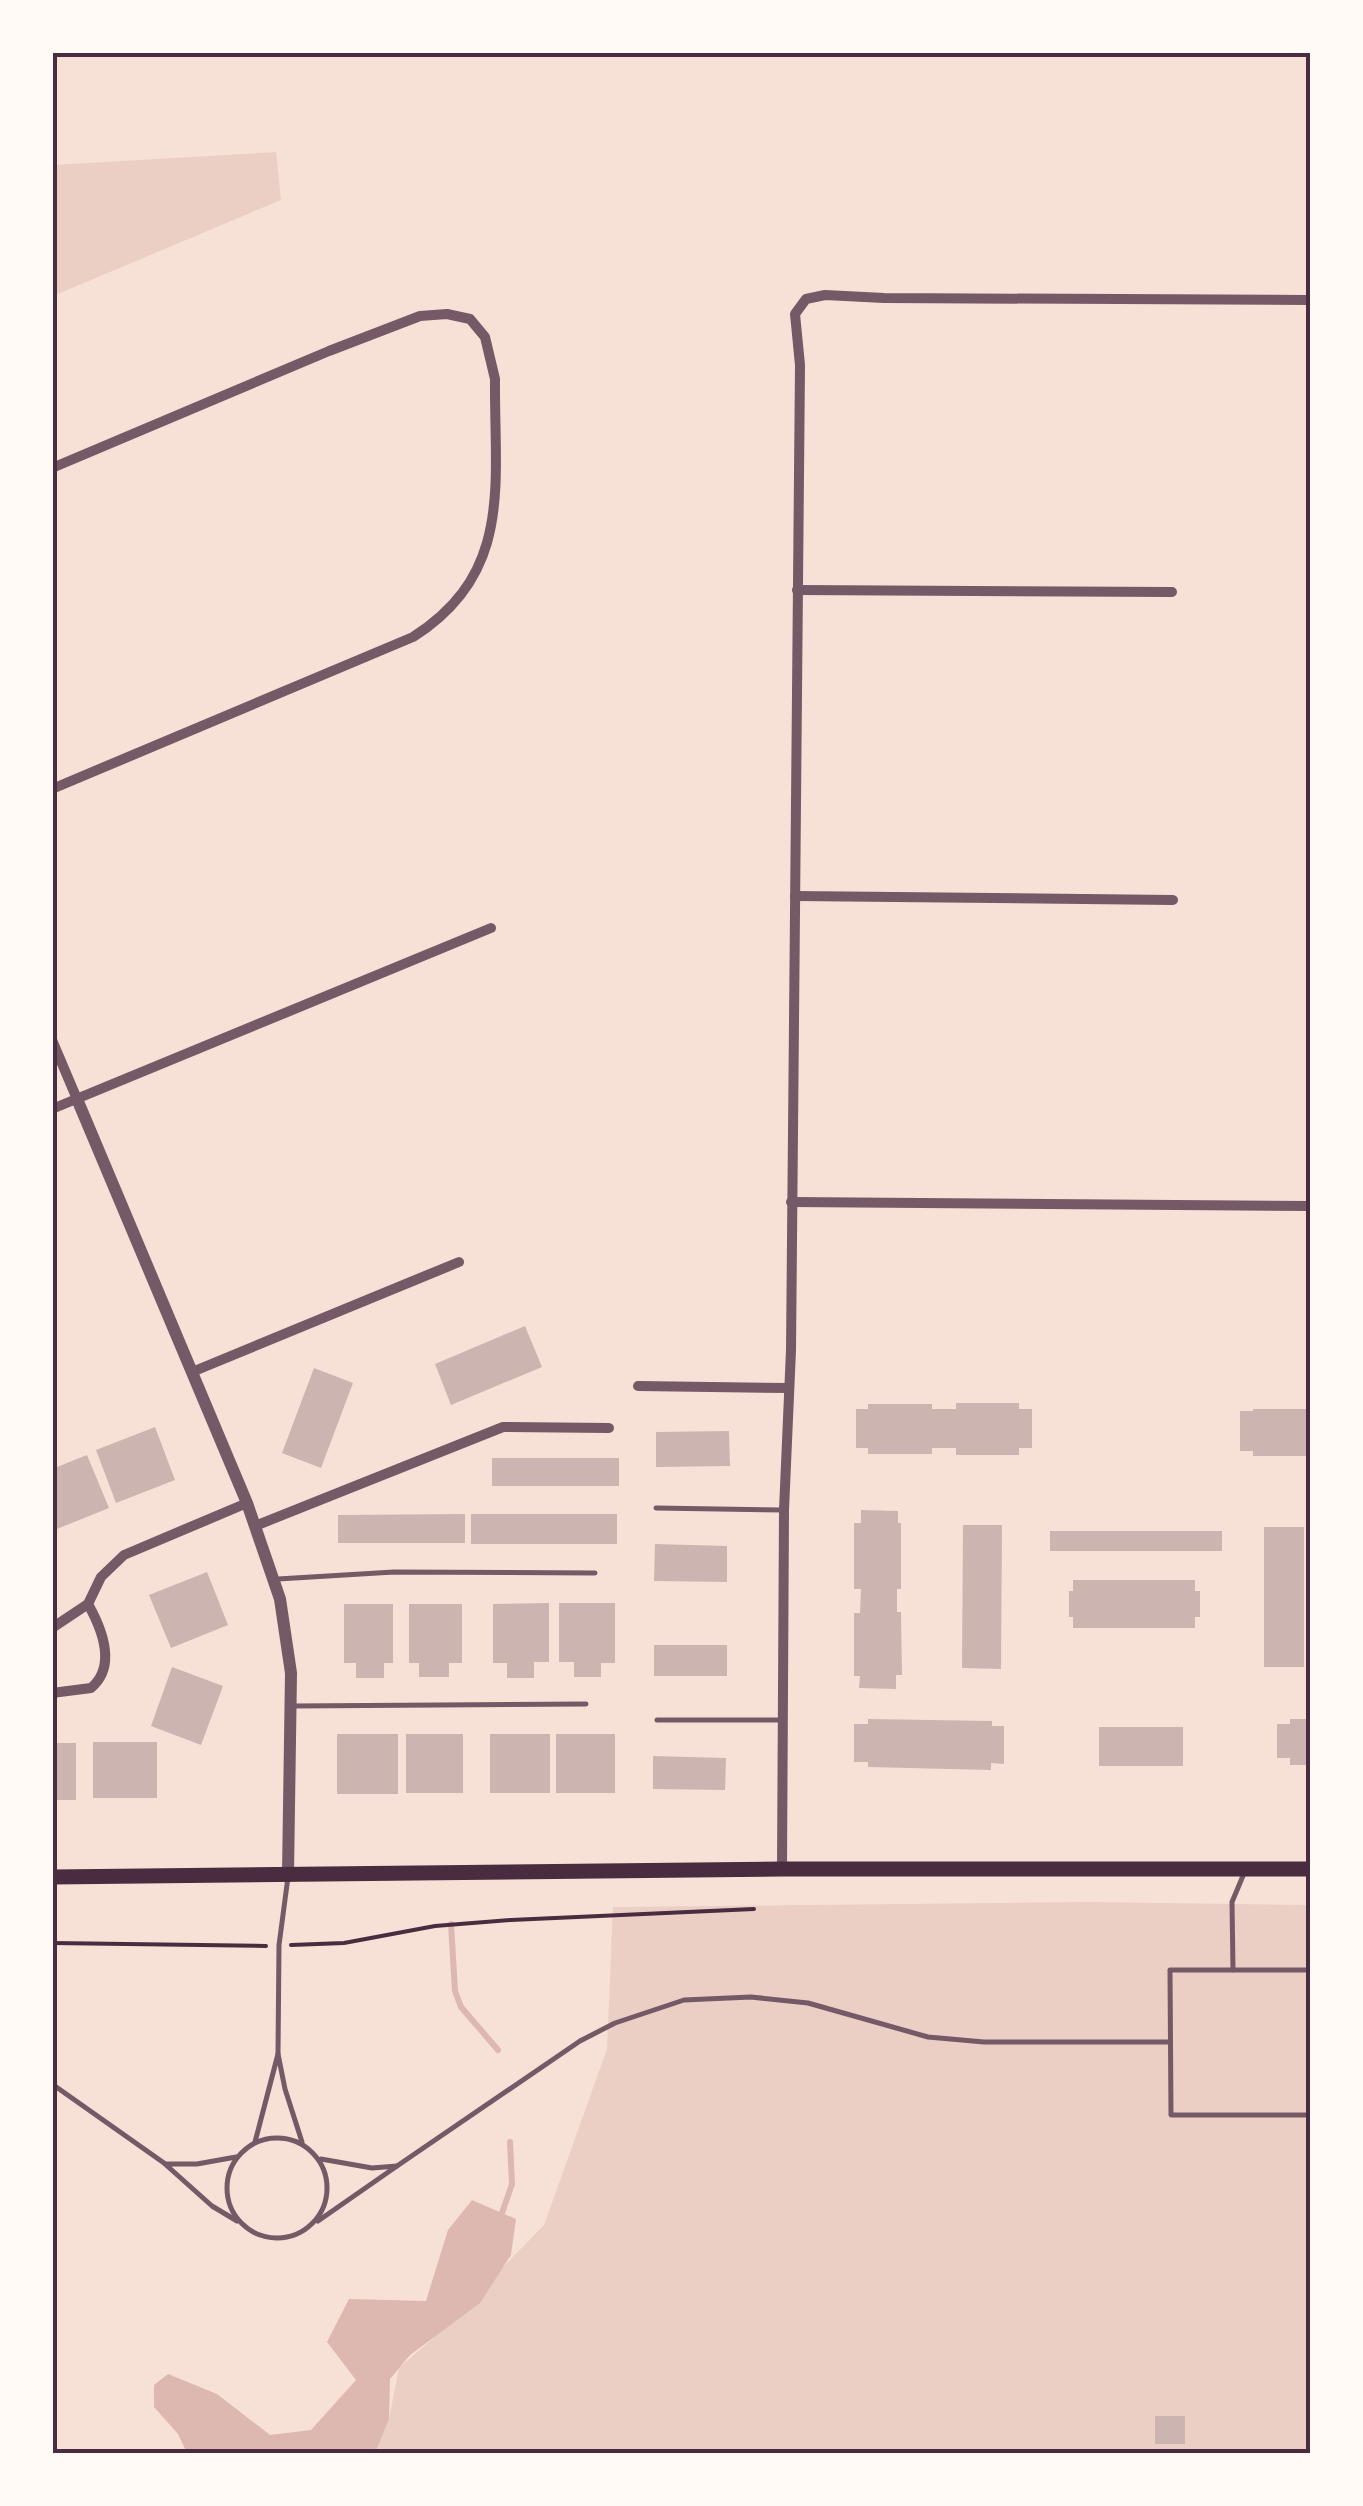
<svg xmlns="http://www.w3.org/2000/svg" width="1363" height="2506" font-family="'Times New Roman',serif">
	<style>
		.green { fill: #ebcfc5 }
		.water { fill: #dcb8b0 }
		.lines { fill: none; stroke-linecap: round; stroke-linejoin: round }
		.stream { stroke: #dcb8b0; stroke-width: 6 }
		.building { fill: #ccb4b1 }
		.path { stroke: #4a2c40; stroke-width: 4 }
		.service { stroke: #755966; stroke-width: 5 }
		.minor { stroke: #755966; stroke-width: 10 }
		.tertiary { stroke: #755966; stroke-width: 12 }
		.primary { stroke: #4a2c40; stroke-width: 15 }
		.neatline { fill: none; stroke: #4a2c40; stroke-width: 4 }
	</style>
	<rect width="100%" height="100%" fill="#f7e1d7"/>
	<g class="green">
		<polygon points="276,152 281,200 53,296 53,165"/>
		<polygon points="1089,1902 1310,1905 1310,2453 373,2454 389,2419 399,2368 439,2333 544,2225 607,2049 613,1907"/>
	</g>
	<polygon class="water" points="472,2200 516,2219 511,2255 480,2303 410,2355 390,2379 389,2419 375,2453 187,2453 178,2434 154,2407 154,2385 168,2374 217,2394 270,2435 311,2430 356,2380 327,2342 349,2299 426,2301 448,2230"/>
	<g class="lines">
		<g class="stream">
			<polyline points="451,1924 455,1991 461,2007 498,2050"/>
			<polyline points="500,2219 512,2184 510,2142"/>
		</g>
	</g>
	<g class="building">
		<polygon points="525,1326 542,1367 451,1405 435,1364"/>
		<polygon points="314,1368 353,1383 321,1468 282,1453"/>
		<polygon points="956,1403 1019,1403 1019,1409 1032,1409 1032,1448 1019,1448 1019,1455 956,1455 956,1448 932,1448 932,1454 868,1454 868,1448 856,1448 856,1409 868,1409 868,1404 932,1404 932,1409 956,1409"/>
		<polygon points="1253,1409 1310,1409 1310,1456 1253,1456 1253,1451 1240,1451 1240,1411 1253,1411"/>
		<polygon points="155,1427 175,1480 116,1503 96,1450"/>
		<polygon points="729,1431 730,1466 656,1467 656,1432"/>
		<polygon points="87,1455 109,1508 52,1531 52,1469"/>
		<rect x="492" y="1458" width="127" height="28"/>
		<polygon points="861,1510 898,1511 898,1523 901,1523 901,1589 897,1589 897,1612 901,1612 902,1675 896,1675 896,1689 859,1688 860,1676 854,1676 854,1613 860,1613 861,1589 854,1589 854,1523 861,1523"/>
		<polygon points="465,1514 465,1543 338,1543 338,1515"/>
		<rect x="471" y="1514" width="146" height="30"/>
		<polygon points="963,1525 1002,1525 1001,1669 962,1668"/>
		<rect x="1264" y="1527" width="40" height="140"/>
		<rect x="1050" y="1531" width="172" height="20"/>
		<polygon points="655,1544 727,1546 727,1582 654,1581"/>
		<polygon points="207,1572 228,1625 171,1648 149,1595"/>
		<polygon points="1073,1580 1195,1580 1195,1591 1200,1591 1200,1617 1195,1617 1195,1628 1073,1628 1073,1617 1069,1617 1069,1591 1073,1591"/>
		<polygon points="549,1603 549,1662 534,1662 534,1678 507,1678 507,1663 493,1663 493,1604"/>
		<polygon points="559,1603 615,1603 615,1663 601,1663 601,1677 574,1677 574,1662 559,1662"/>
		<polygon points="344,1604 393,1604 393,1663 384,1663 384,1678 356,1678 356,1663 344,1663"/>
		<polygon points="409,1604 462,1604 462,1663 449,1663 449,1677 419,1677 419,1663 409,1663"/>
		<rect x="654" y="1645" width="73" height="31"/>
		<polygon points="172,1667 223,1686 201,1745 151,1726"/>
		<polygon points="868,1719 992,1721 992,1726 1004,1726 1004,1764 991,1763 991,1770 868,1767 868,1762 854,1762 854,1724 868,1724"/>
		<polygon points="1290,1719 1310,1719 1310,1765 1290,1765 1290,1758 1277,1758 1277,1724 1290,1724"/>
		<rect x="1099" y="1727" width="84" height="39"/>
		<rect x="337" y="1734" width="61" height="60"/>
		<rect x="406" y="1734" width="57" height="59"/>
		<rect x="490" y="1734" width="60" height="59"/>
		<rect x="556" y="1734" width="59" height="59"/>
		<rect x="93" y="1742" width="64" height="56"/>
		<rect x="52" y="1743" width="24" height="57"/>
		<polygon points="653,1756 726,1758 725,1790 653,1789"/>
		<rect x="1155" y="2416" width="30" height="28"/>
	</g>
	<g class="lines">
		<g class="path">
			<polyline points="52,1943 266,1946"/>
			<polyline points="291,1945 344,1943 435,1926 511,1920 754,1909"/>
		</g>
		<g class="service">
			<polyline points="656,1508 783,1510"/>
			<polyline points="278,1579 394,1572 595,1573"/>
			<polyline points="294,1706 586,1704"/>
			<polyline points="657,1720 781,1720"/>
			<polyline points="1233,1970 1232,1902 1245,1871"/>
			<polyline points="1310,1970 1170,1970 1171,2115 1310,2115"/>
			<polyline points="278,2054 279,1945 288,1877"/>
			<polyline points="52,2084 164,2163"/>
			<circle cx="277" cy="2188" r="50"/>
			<polyline points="255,2142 278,2054 285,2089 302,2142"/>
			<polyline points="236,2157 197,2164 165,2164 212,2206 237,2221"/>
			<polyline points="397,2166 580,2041 615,2023 684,2000 751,1997 808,2003 928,2037 984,2042 1170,2042"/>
			<polyline points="318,2221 397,2166 372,2168 321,2159"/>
		</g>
		<g class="minor">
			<path d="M52,468L329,351L420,316L447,314L470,319L485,337L495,379C494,483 514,573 413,637L52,789"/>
			<polyline points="797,590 1172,592"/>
			<polyline points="795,896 1173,900"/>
			<polyline points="52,1040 77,1099"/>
			<polyline points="52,1109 491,928"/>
			<polyline points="791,1202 1310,1206"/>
			<polyline points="192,1372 459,1262"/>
			<polyline points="638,1386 788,1388"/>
			<polyline points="255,1526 503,1427 609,1428"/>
			<polyline points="52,1628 88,1604 101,1577 124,1555 247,1503"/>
			<path d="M52,1693L91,1688C117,1666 102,1629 88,1604"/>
			<polyline points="782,1869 784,1510 791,1350 800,365 795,314 806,299 825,295 884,298 1310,300"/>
		</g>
		<polyline class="tertiary" points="77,1099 247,1503 280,1599 291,1673 288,1874"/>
		<polyline class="primary" points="52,1877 782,1869 1310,1869"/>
	</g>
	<rect width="1363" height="2506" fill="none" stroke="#fffaf5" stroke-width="110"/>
	<rect x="55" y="55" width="1253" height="2396" class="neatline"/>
</svg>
